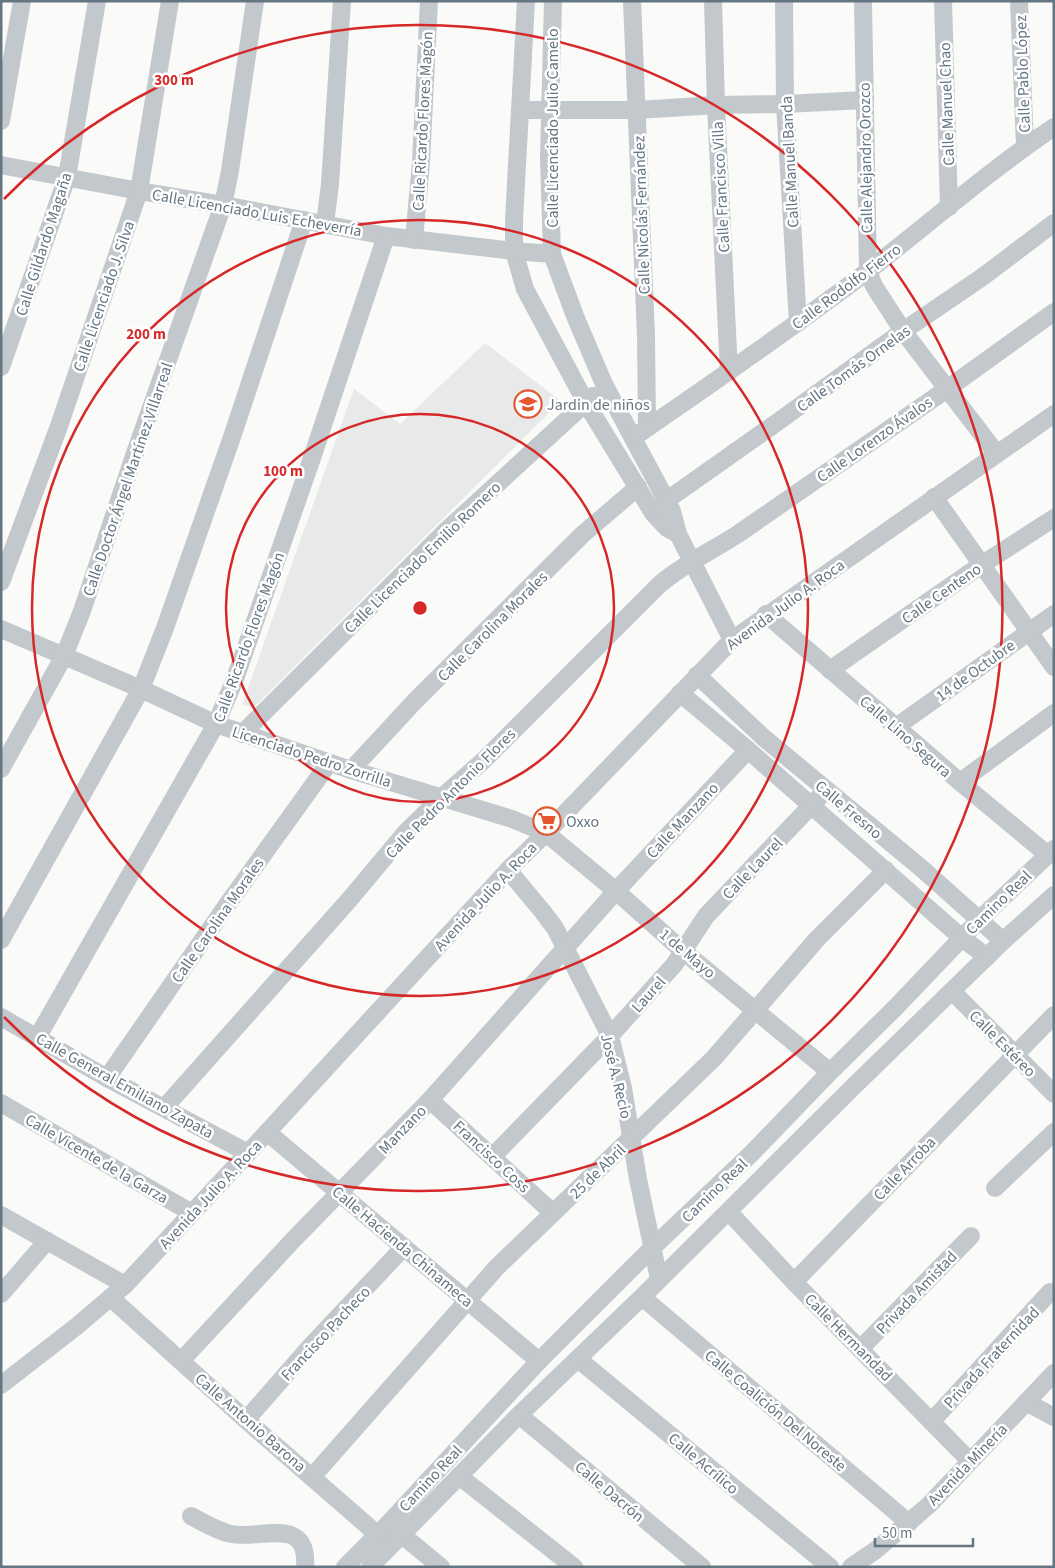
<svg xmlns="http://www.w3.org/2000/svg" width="1055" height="1568" font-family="'Source Sans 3',sans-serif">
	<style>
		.built { fill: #e8e9e9 }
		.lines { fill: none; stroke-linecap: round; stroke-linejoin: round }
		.minor { stroke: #c3c8cc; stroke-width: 18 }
		.ring { fill: none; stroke: #d62828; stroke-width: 2.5 }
		.labels { text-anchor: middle; stroke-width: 5; stroke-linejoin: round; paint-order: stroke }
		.street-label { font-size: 16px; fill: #657683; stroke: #fff }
		.poi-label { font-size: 16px; fill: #657683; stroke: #fff; text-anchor: start }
		.centre { fill: #d62828; stroke: #fff; stroke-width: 2.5 }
		.ring-label { font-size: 15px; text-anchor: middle; font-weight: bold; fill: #d62828; stroke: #fff; stroke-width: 5; stroke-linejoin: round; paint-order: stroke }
	</style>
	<rect width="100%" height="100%" fill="#fafaf8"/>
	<polygon class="built" points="485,343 561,401 254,707 242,705 354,389 400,424"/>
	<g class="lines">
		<g class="minor">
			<polyline points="526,1 514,220 514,251 525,289 586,403 653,513 667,528 678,534"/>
			<polyline points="553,1 549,158 552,254 575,316 604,384 672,511 678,534 732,640"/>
			<polyline points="632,1 646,336 647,428"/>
			<polyline points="713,1 716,105 729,372"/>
			<polyline points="784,1 785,104 798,323"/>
			<polyline points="863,1 868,271 874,286 903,331 997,454"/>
			<polyline points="943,1 949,207"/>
			<polyline points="1019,1 1025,146"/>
			<polyline points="520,110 637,110 716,105 785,104 865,100"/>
			<polyline points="1,121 22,1"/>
			<polyline points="1,165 139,191 223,205 386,236 514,251 552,254"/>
			<polyline points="325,224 330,184 342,1"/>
			<polyline points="414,240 421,162 429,1"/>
			<polyline points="1,367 67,177 97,1"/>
			<path d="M633,438C712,383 791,329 868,271C930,223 989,171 1054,127"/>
			<polyline points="934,497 1054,667"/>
			<polyline points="659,508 667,500 779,421 903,331 981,278 1054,223"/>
			<polyline points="1,582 59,426 139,191 170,1"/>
			<polyline points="766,614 960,782 1048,855"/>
			<polyline points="1,629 141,689 216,724 351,770 512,819 546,833 616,891 683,951 830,1072"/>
			<polyline points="830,670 981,565 1054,518"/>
			<polyline points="697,675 764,738 920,867 1003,941"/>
			<polyline points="680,693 748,750 962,938 987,957"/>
			<polyline points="896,727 1054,614"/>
			<polyline points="242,734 447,530 593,396"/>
			<polyline points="1,769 64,656 82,611 136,450 223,205 230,171 255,1"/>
			<polyline points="351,770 415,701 583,534 638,487"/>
			<polyline points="960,782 1054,713"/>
			<polyline points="508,870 543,912 555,928 610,1036 623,1088 638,1179 659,1279"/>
			<polyline points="1,940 141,689 165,628 233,434 304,220"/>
			<polyline points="952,991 1054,1094"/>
			<polyline points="1,1017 107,1078 248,1153"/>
			<polyline points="37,1038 216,724 235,679 312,458 386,236"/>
			<polyline points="107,1078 227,905 329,763"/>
			<polyline points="430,1100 553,1213"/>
			<polyline points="1,1103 192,1213"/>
			<path d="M165,1107L349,900L406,832L441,798L483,761L659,585C683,564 712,551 738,534L947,389L1054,312"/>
			<polyline points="267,1132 539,1361"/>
			<polyline points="493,1156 610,1036 663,977 674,965 706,916 826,790"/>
			<polyline points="995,1188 1054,1132"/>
			<polyline points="729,1212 794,1282 970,1461"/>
			<polyline points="1,1215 125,1285"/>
			<polyline points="794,1282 1054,1015"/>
			<polyline points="1,1294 47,1241"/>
			<polyline points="642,1297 909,1523"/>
			<polyline points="111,1298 246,1420 385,1541"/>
			<polyline points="861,1348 971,1236"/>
			<polyline points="578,1359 830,1567"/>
			<polyline points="181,1361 294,1239 430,1100 616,891 748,750"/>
			<polyline points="1,1385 77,1326 125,1285 248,1153 508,870 546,833 732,640 1054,414"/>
			<polyline points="1026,1402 1054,1417"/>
			<polyline points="519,1415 702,1567"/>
			<polyline points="246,1420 309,1348 404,1247"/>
			<polyline points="932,1421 1050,1292"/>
			<polyline points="459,1476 574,1567"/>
			<polyline points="312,1477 497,1267 714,1058 817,939 886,870"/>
			<path d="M191,1516C204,1523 217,1531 231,1534C261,1540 309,1515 305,1567"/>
			<polyline points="402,1535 441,1567"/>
			<polyline points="345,1567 386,1526 539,1361 652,1248 752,1153 830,1072 895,1008 979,920 1054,849"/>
			<polyline points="370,1567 519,1415 642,1297 853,1087 1003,941 1054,895"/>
			<polyline points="851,1567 876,1550 929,1505 1054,1373"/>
		</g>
	</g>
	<g class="ring">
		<circle cx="420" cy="608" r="194"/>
		<circle cx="420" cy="608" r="388"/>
		<path d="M4 199A583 583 0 1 1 4 1017"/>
	</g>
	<defs>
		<g id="school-ring" transform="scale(1.4375)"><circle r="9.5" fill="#fff" stroke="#e4572e" stroke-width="1.5"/><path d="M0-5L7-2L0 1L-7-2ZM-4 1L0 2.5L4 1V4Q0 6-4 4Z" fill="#e4572e"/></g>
		<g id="supermarket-ring" transform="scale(1.4375)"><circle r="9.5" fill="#fff" stroke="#e4572e" stroke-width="1.5"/><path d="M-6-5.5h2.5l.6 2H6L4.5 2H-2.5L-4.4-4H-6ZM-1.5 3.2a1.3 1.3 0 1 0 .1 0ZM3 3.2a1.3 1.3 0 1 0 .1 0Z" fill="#e4572e"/></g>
	</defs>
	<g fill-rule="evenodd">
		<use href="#school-ring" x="528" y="404"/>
		<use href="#supermarket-ring" x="547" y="821"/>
	</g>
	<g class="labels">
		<g class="street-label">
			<text transform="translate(1022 74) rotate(-92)" y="6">Calle Pablo López</text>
			<text transform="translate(946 104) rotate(-92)" y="6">Calle Manuel Chao</text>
			<text transform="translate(422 121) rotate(-87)" y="6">Calle Ricardo Flores Magón</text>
			<text transform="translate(552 128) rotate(-90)" y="6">Calle Licenciado Julio Camelo</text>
			<text transform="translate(865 158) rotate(-91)" y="6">Calle Alejandro Orozco</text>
			<text transform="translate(789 162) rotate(-93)" y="6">Calle Manuel Banda</text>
			<text transform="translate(720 187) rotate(-93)" y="6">Calle Francisco Villa</text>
			<text transform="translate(257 212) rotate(10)" y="6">Calle Licenciado Luis Echeverría</text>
			<text transform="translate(641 215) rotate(-92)" y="6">Calle Nicolás Fernández</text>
			<text transform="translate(43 244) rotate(-72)" y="6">Calle Gildardo Magaña</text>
			<text transform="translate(846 286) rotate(-37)" y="6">Calle Rodolfo Fierro</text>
			<text transform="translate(103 296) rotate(-71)" y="6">Calle Licenciado J. Silva</text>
			<text transform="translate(853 368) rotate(-36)" y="6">Calle Tomás Ornelas</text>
			<text transform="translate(874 439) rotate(-35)" y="6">Calle Lorenzo Ávalos</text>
			<text transform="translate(127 479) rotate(-71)" y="6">Calle Doctor Ángel Martínez Villarreal</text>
			<text transform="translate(422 557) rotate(-44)" y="6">Calle Licenciado Emilio Romero</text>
			<text transform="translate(941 593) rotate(-35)" y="6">Calle Centeno</text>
			<text transform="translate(785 604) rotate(-36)" y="6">Avenida Julio A. Roca</text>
			<text transform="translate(492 626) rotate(-45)" y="6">Calle Carolina Morales</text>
			<text transform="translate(248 637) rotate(-70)" y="6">Calle Ricardo Flores Magón</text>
			<text transform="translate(975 670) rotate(-36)" y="6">14 de Octubre</text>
			<text transform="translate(906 736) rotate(41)" y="6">Calle Lino Segura</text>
			<text transform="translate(312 756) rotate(18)" y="6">Licenciado Pedro Zorrilla</text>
			<text transform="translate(450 793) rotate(-45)" y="6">Calle Pedro Antonio Flores</text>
			<text transform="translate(849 809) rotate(40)" y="6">Calle Fresno</text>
			<text transform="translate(682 820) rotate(-47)" y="6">Calle Manzano</text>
			<text transform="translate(752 868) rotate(-46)" y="6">Calle Laurel</text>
			<text transform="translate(485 896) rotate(-47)" y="6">Avenida Julio A. Roca</text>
			<text transform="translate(998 902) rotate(-44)" y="6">Camino Real</text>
			<text transform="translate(217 920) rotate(-55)" y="6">Calle Carolina Morales</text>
			<text transform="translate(688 953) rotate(40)" y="6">1 de Mayo</text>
			<text transform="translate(648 994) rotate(-48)" y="6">Laurel</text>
			<text transform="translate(1003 1043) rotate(45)" y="6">Calle Estéreo</text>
			<text transform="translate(617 1076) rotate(76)" y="6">José A. Recio</text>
			<text transform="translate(125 1085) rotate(29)" y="6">Calle General Emiliano Zapata</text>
			<text transform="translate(402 1129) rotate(-46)" y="6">Manzano</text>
			<text transform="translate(492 1156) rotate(43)" y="6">Francisco Coss</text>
			<text transform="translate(97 1158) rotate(30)" y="6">Calle Vicente de la Garza</text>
			<text transform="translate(904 1168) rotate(-46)" y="6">Calle Arroba</text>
			<text transform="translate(597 1171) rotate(-44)" y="6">25 de Abril</text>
			<text transform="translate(714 1190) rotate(-44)" y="6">Camino Real</text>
			<text transform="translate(210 1194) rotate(-47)" y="6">Avenida Julio A. Roca</text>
			<text transform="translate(403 1246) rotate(40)" y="6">Calle Hacienda Chinameca</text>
			<text transform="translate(916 1292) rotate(-46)" y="6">Privada Amistad</text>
			<text transform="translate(325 1333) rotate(-47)" y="6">Francisco Pacheco</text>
			<text transform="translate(849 1337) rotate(45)" y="6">Calle Hermandad</text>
			<text transform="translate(991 1357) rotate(-47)" y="6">Privada Fraternidad</text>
			<text transform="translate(776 1410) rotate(40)" y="6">Calle Coalición Del Noreste</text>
			<text transform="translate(251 1422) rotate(41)" y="6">Calle Antonio Barona</text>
			<text transform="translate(704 1463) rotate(40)" y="6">Calle Acrílico</text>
			<text transform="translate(967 1464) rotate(-46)" y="6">Avenida Minería</text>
			<text transform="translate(430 1478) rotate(-47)" y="6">Camino Real</text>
			<text transform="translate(610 1491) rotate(40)" y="6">Calle Dacrón</text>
		</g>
		<g class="poi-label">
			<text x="547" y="410">Jardin de niños</text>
			<text x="566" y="827">Oxxo</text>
		</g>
	</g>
	<circle cx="420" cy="608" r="8" class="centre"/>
	<g class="ring-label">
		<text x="174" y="85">300 m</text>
		<text x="146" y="339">200 m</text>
		<text x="283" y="476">100 m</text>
	</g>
	<rect width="1055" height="1568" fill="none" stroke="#657683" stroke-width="5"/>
	<path d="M875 1538v8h98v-8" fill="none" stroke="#657683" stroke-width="2.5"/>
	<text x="882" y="1538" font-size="15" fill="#657683" stroke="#ffffff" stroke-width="4" paint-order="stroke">50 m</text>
</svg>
